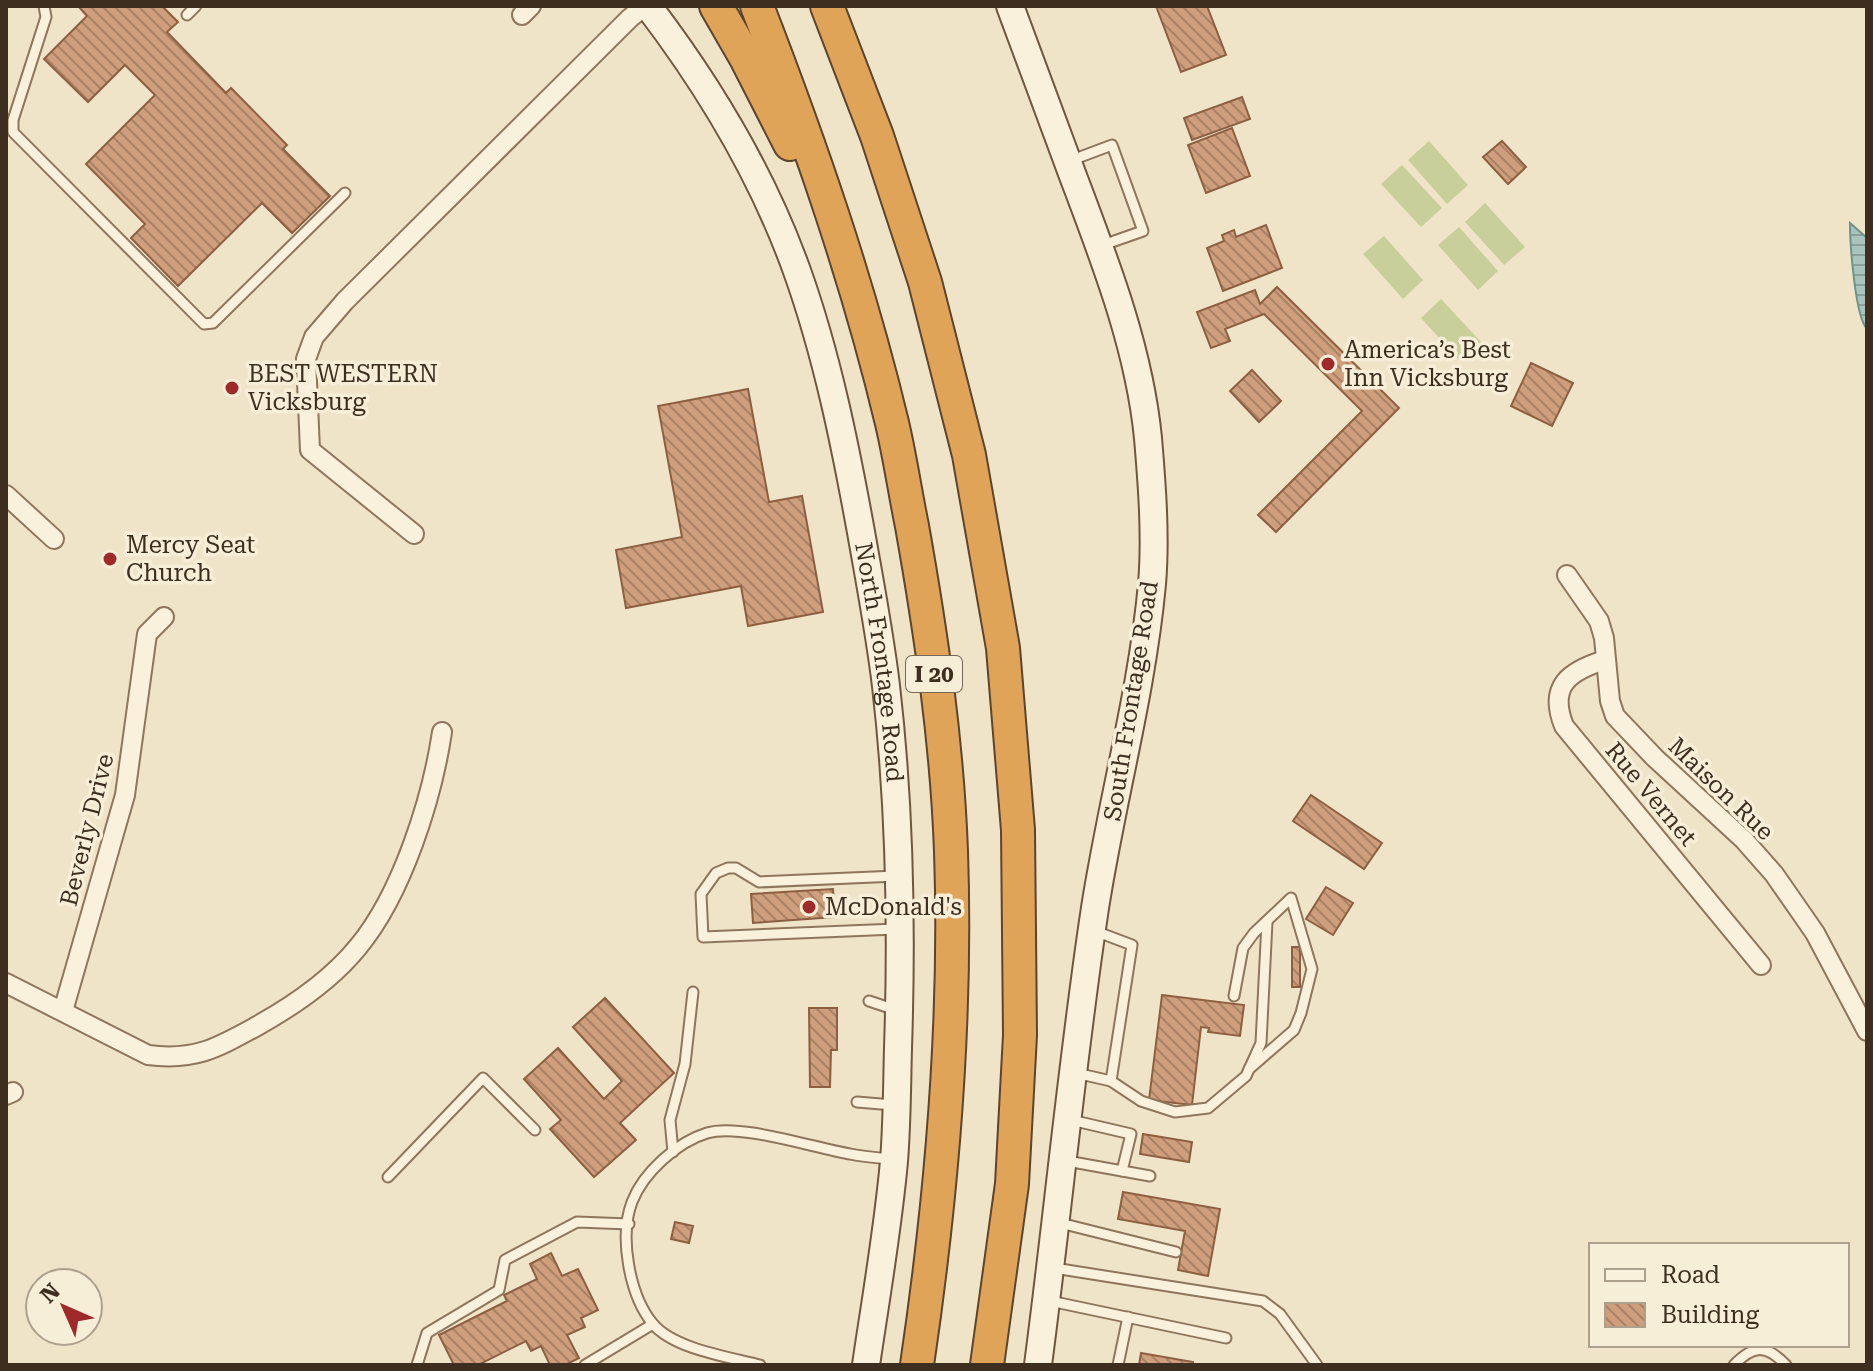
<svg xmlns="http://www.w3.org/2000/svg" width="1873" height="1371" font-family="'Roboto Serif',serif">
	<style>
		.grass { fill: #c9cf9b }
		.water { fill: url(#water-rules); stroke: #6f938a; stroke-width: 2 }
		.building { fill: url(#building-back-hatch); stroke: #8d5f41; stroke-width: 2 }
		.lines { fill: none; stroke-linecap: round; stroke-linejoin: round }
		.lane-casing { stroke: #8d765c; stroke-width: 13 }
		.street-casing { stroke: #8d765c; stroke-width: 22 }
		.secondary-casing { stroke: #6f573f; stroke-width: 30 }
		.highway-casing { stroke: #5b4430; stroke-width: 36 }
		.lane { stroke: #faf1dc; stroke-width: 9 }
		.street { stroke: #faf1dc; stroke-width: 18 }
		.secondary { stroke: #faf1dc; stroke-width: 26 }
		.highway { stroke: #e0a458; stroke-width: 32 }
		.poi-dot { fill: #9e2a2b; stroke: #f7eed8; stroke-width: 3 }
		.labels { text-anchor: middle; stroke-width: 7; stroke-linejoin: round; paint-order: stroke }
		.shield { fill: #f7eed8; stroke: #756857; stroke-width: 2 }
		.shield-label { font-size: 22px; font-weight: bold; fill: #3d2e20 }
		.poi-label { font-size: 24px; fill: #3d2e20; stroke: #f7eed8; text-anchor: start }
		.street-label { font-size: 24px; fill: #3d2e20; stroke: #f7eed8 }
	</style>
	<defs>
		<pattern id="water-rules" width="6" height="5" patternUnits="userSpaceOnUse" patternTransform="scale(2)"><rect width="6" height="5" fill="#a9c4bc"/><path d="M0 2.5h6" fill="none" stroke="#8ba098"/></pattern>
		<pattern id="building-back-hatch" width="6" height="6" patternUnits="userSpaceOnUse" patternTransform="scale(2)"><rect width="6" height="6" fill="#cf9f7d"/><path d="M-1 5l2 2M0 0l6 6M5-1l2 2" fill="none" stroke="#a98266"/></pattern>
	</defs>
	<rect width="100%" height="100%" fill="#f0e4c8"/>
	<g class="grass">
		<polygon points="1429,141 1468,185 1447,204 1408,160"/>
		<polygon points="1402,165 1442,208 1421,227 1381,184"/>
		<polygon points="1485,203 1525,247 1504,265 1465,222"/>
		<polygon points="1459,227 1498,271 1478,290 1438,245"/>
		<polygon points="1384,236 1423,280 1403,299 1363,254"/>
		<polygon points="1441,299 1482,343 1461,362 1421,318"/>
	</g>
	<path class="water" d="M1850,223L1867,238V329C1855,317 1850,243 1850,223Z"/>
	<g class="building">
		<polygon points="78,6 162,6 178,22 167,32 226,93 231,88 287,145 283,149 330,196 292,233 262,203 178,286 131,238 145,224 86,164 155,95 125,65 88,102 44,59 87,16"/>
		<polygon points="1156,6 1207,6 1226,55 1181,72"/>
		<polygon points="1242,97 1250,119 1192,140 1184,118"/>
		<polygon points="1232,128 1250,176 1206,193 1188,145"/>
		<polygon points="1502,141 1526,167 1508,184 1483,157"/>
		<polygon points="1266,225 1282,268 1223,291 1207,248 1224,241 1222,235 1234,230 1236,237"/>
		<polygon points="1277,287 1399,408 1276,532 1258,515 1362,411 1264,314 1225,329 1230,341 1211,348 1197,312 1255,290 1260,304"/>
		<polygon points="1531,363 1573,383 1552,426 1511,406"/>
		<polygon points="1252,370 1281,401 1259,422 1230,391"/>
		<polygon points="748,389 769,502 802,496 823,612 748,626 741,586 626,608 616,550 682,537 658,406"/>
		<polygon points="1311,795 1382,843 1364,869 1293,821"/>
		<polygon points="1326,887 1353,903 1333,935 1306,919"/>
		<polygon points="833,889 835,917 753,923 751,894"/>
		<rect x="1292" y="947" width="8" height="40"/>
		<polygon points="1162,995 1244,1005 1240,1036 1208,1032 1209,1028 1201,1027 1192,1105 1149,1100"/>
		<polygon points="605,998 674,1073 620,1123 636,1140 594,1177 550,1129 561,1120 524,1079 558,1048 604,1099 622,1081 573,1027"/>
		<polygon points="809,1008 837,1008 837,1050 831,1050 830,1087 810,1087"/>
		<polygon points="1143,1134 1192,1142 1189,1162 1140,1154"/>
		<polygon points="1123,1192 1220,1209 1208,1276 1178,1270 1185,1231 1118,1219"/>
		<polygon points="675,1222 693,1226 689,1243 671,1239"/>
		<polygon points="551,1253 562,1276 578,1269 598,1310 581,1318 585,1327 567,1335 579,1358 565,1365 550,1365 541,1346 531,1351 526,1341 478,1365 454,1365 439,1335 507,1301 504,1295 537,1279 530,1264"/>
		<polygon points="1141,1353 1193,1362 1192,1365 1139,1365"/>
	</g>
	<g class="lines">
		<g class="lane-casing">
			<g id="lane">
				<polyline points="44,6 46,17 13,120 13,132 204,324 213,323 345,193"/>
				<polyline points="187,15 196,6"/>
				<polyline points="1072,160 1112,145 1143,231 1103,245"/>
				<polyline points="896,929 703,937 701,894 716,873 728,868 736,868 759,882 897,876"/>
				<polyline points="1234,996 1243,948 1254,933 1291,898 1312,969 1301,1013 1294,1030 1249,1069"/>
				<polyline points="869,1001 896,1010"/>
				<polyline points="1076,1073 1111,1081 1132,945 1095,931"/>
				<polyline points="1111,1081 1141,1101 1175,1112 1208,1108 1246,1076 1261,1043 1267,922"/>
				<polyline points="857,1102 893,1105"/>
				<polyline points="1071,1120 1131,1134 1122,1171"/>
				<polyline points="673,1152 670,1120 685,1064 693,992"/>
				<polyline points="1067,1161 1150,1176"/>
				<polyline points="388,1177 483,1078 535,1130"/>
				<polyline points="1060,1223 1176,1252"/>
				<polyline points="1054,1268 1263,1301 1280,1314 1317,1365"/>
				<polyline points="1050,1301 1226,1338"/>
				<polyline points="417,1365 427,1333 499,1290 505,1260 577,1222 629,1224"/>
				<polyline points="585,1365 653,1324"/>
				<path d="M760,1365C729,1357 674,1349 653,1324C629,1295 619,1236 632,1202C643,1173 677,1142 707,1133C740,1123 814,1148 850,1154C864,1157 879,1158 893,1159"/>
				<polyline points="1118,1365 1128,1317"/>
				<path d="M1734,1365C1753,1345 1766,1344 1786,1365"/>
			</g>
		</g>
		<g class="street-casing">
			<g id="street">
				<polyline points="522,15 531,6"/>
				<polyline points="6,495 54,539"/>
				<polyline points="414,534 310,450 306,359 314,337 345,301 630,18 645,6"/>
				<polyline points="1567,575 1599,621 1604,638 1610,701 1615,716 1655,758 1744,840 1774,874 1815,933 1867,1031"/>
				<path d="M1605,660C1569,671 1548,686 1564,726L1761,965"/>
				<path d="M6,983L148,1055C195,1061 217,1048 257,1026C293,1006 332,979 358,947C402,894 432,799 442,732"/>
				<polyline points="63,1011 125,795 147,634 164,617"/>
				<polyline points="6,1095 13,1092"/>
			</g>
		</g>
		<g class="secondary-casing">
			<g id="secondary">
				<path id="s1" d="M648,6C709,86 763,176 797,271C827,355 845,444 861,532C870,583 880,635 886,686C900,806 902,928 898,1048C897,1085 897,1124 894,1161C888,1229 876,1297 866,1365"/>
				<path d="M1010,6C1031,63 1052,120 1073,176C1105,261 1139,347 1148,438C1152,485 1156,537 1152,584C1142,693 1112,799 1095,908C1072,1060 1058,1213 1038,1365"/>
			</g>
		</g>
		<g class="highway-casing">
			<g id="highway">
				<polyline points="716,6 746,58 790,144"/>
				<path d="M757,6C810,143 858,281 892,423C900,457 905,492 912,526C931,633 947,742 951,851C957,1023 942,1195 917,1365"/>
				<polyline points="827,6 877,136 925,282 969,455 1003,648 1018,830 1020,1035 1012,1184 987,1365"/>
			</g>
		</g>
		<use href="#lane" class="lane"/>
		<use href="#street" class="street"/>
		<use href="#secondary" class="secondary"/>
		<use href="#highway" class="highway"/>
	</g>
	<g class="poi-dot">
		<circle cx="1328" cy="364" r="8"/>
		<circle cx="232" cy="388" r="8"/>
		<circle cx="110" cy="559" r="8"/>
		<circle cx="809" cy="907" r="8"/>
	</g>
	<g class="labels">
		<rect class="shield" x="906" y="656" width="56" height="36" rx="6"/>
		<g class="shield-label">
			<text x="934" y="682">I 20</text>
		</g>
		<g class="poi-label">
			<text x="1344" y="358">America’s Best<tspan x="1344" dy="28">Inn Vicksburg</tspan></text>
			<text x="248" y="382">BEST WESTERN<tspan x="248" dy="28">Vicksburg</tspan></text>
			<text x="126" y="553">Mercy Seat<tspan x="126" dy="28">Church</tspan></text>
			<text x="825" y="915">McDonald's</text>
		</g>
		<g class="street-label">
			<text dy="8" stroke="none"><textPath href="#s1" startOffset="706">North Frontage Road</textPath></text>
			<text transform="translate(1131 701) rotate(-81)" y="8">South Frontage Road</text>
			<text transform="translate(1721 789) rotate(44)" y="8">Maison Rue</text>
			<text transform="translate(1651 794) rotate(50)" y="8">Rue Vernet</text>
			<text transform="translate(87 830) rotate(-76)" y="8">Beverly Drive</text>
		</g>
	</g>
	<rect width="1873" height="1371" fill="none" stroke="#3d2e20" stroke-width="16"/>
	<rect x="1589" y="1243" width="260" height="104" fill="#f7eed8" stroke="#ada18e" stroke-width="2"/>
	<rect x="1605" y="1269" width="40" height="12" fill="#faf1dc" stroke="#ada18e" stroke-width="2"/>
	<text x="1661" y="1283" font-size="24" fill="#3d2e20">Road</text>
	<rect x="1605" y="1303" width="40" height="24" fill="url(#building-back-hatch)" stroke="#ada18e" stroke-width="2"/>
	<text x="1661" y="1323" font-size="24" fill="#3d2e20">Building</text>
	<g transform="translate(64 1307) rotate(315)"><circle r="38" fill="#f7eed8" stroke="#ada18e" stroke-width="2"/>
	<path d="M0-6L14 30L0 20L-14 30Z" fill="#9e2a2b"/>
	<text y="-12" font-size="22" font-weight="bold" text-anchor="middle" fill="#3d2e20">N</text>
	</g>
</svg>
